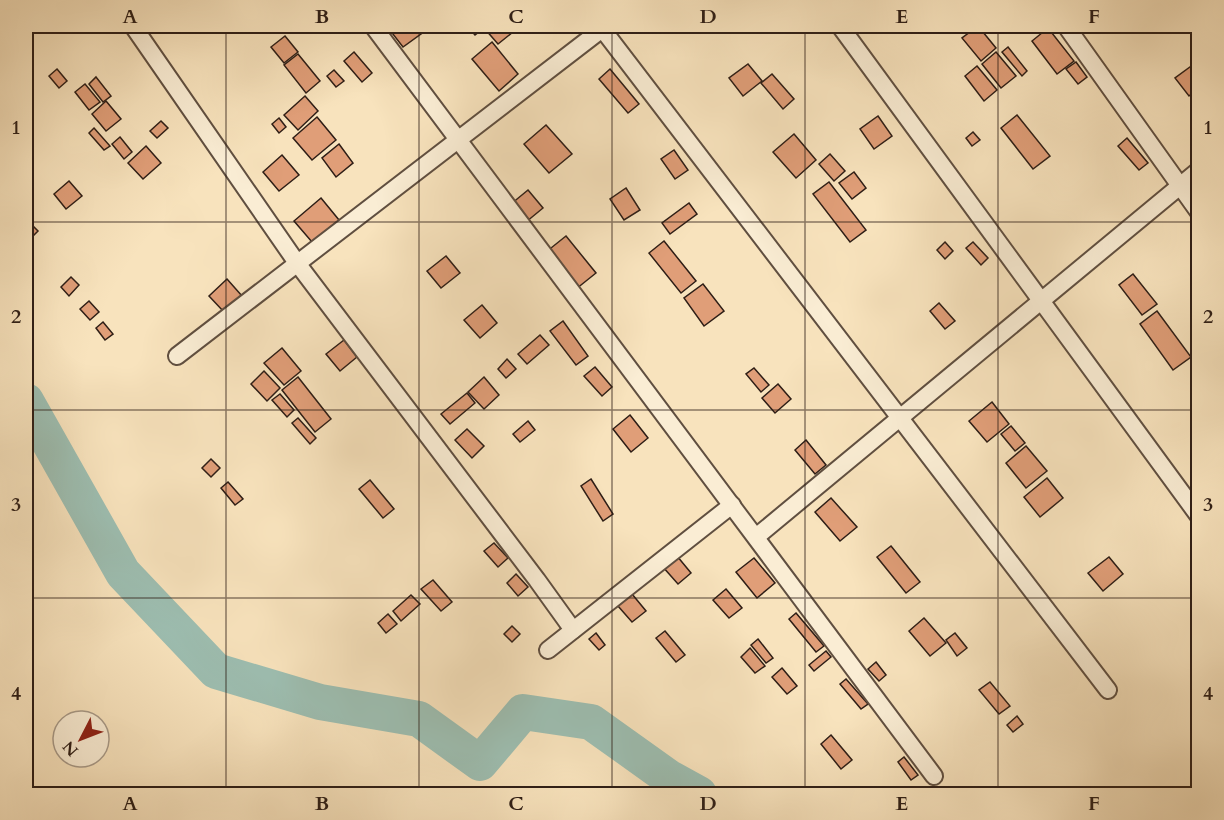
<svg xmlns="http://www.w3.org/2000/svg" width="1224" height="820" font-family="Cardo,serif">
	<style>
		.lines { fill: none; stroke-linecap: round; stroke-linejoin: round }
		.river { stroke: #9dbeb1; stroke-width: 36 }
		.building { fill: #e09e78; stroke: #2e1e16; stroke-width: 1.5 }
		.street-casing { stroke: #604f40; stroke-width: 20 }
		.street { stroke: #faedd4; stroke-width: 16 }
		.grid { fill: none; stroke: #2e1e16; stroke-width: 1.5; stroke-opacity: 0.55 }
		.neatline { fill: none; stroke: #2e1e16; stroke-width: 2 }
		.grid-label { font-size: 20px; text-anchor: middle; font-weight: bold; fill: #2e1e16 }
	</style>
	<rect width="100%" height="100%" fill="#f8e3bd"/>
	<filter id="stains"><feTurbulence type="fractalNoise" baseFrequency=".00333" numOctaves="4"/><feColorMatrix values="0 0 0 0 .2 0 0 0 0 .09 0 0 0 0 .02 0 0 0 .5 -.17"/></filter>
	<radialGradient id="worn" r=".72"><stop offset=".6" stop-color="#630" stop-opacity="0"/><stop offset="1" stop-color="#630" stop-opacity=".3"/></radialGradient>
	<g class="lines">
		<polyline class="river" points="26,401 123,573 216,671 320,702 419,719 480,763 523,712 591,722 668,777 699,794"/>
	</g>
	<g class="building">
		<polygon points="393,26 421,26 425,31 403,47 389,29"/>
		<polygon points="467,26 482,26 484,28 475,35"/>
		<polygon points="489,26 507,26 513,32 498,44 485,29"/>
		<polygon points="978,26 996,48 981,61 962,38"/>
		<polygon points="1048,28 1074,61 1057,74 1032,41"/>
		<polygon points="285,36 298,52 284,63 271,47"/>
		<polygon points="492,42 518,74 499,91 472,59"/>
		<polygon points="1008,47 1027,71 1022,76 1002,52"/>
		<polygon points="354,52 372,73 362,82 344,61"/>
		<polygon points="996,52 1016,76 1001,88 982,64"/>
		<polygon points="298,54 320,81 306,93 284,65"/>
		<polygon points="1076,62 1087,77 1078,84 1066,69"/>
		<polygon points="748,64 762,81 743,96 729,78"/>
		<polygon points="1194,64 1198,70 1198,88 1189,96 1175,78"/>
		<polygon points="977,66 997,90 984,101 965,76"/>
		<polygon points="57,69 67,81 59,88 49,76"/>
		<polygon points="610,69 639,104 628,113 599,79"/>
		<polygon points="334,70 344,81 336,87 327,76"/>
		<polygon points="772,74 794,99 783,109 761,83"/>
		<polygon points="96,77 111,96 103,102 89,84"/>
		<polygon points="85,84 100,102 89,110 75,92"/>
		<polygon points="305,96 318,111 298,130 284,115"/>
		<polygon points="106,101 121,119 106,131 92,114"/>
		<polygon points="1017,115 1050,156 1033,169 1001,128"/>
		<polygon points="878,116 892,136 874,149 860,129"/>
		<polygon points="317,117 336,140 312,160 293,138"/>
		<polygon points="279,118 286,127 279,133 272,124"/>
		<polygon points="161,121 168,128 157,138 150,131"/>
		<polygon points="546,125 572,154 549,173 524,144"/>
		<polygon points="94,128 110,146 104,150 89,133"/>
		<polygon points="973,132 980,140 972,146 966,138"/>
		<polygon points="794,134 816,160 796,178 773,152"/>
		<polygon points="120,137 132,152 124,159 112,144"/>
		<polygon points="1127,138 1148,163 1139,170 1118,146"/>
		<polygon points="339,144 353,163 336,177 322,158"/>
		<polygon points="146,146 161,163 143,179 128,163"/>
		<polygon points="674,150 688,170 675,179 661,159"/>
		<polygon points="830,154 845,171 834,181 819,164"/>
		<polygon points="282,155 299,175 279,191 263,172"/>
		<polygon points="854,172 866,188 852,199 839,183"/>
		<polygon points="69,181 82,196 66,209 54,194"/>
		<polygon points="829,182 866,230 850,242 813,194"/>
		<polygon points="626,188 640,210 624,220 610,199"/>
		<polygon points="528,190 543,208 526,222 511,204"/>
		<polygon points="321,198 339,220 312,242 294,221"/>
		<polygon points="689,203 697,214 670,234 662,223"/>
		<polygon points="28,221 38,231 26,243 26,224"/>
		<polygon points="566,236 596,273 576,289 546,252"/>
		<polygon points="664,241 696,281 681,293 649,253"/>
		<polygon points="945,242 953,251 945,259 937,250"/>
		<polygon points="973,242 988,258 981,265 966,248"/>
		<polygon points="446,256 460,273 441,288 427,271"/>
		<polygon points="1133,274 1157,304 1142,315 1119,285"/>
		<polygon points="71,277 79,285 69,296 61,287"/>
		<polygon points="227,279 242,296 224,312 209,296"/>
		<polygon points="703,284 724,311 704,326 684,298"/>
		<polygon points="89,301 99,312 90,320 80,309"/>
		<polygon points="939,303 955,321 945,329 930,311"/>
		<polygon points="482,305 497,323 480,338 464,320"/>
		<polygon points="1157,311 1191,357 1173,370 1140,324"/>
		<polygon points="563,321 588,356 576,365 550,331"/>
		<polygon points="103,322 113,334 105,340 96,328"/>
		<polygon points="540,335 549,345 527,364 518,354"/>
		<polygon points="344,340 357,357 340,371 326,354"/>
		<polygon points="282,348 301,371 284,385 264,363"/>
		<polygon points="507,359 516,369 506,378 498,369"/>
		<polygon points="595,367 612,387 602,396 584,376"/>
		<polygon points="754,368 769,385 761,392 746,374"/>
		<polygon points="264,371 280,388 267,401 251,384"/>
		<polygon points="298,377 331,419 315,432 282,390"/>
		<polygon points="484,377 499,395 484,409 468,392"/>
		<polygon points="778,384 791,399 775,413 762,398"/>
		<polygon points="467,393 475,403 450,424 441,414"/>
		<polygon points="280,394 294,410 287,417 272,400"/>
		<polygon points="992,402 1009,424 987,442 969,421"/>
		<polygon points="630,415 648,438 631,452 613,429"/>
		<polygon points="298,418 316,438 310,444 292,423"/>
		<polygon points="528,421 535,430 520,442 513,434"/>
		<polygon points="1011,426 1025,443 1015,451 1001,434"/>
		<polygon points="467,429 484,446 472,458 455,440"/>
		<polygon points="806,440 826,465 815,474 795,450"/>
		<polygon points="1026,446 1047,471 1026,488 1006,463"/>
		<polygon points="211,459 220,468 211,477 202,468"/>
		<polygon points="1047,478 1063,498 1040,517 1024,497"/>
		<polygon points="591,479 613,514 603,521 581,486"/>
		<polygon points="370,480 394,509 383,518 359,489"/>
		<polygon points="228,482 243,499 235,505 221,488"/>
		<polygon points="831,498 857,527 840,541 815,512"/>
		<polygon points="494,543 508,558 498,567 484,551"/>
		<polygon points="891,546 920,582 906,593 877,557"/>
		<polygon points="677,556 691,573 678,584 663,567"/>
		<polygon points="1109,557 1123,574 1103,591 1088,573"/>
		<polygon points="754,558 775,583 757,598 736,572"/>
		<polygon points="516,574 528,587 518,596 507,583"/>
		<polygon points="433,580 452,602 441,611 421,589"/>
		<polygon points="726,589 742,608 729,618 713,600"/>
		<polygon points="632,594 646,611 632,622 618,606"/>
		<polygon points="411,595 420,604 401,621 393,611"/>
		<polygon points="796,613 824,646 816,652 789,619"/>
		<polygon points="388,614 397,624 386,633 378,623"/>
		<polygon points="924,618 946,643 930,656 909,631"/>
		<polygon points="512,626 520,634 512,642 504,634"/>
		<polygon points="665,631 685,655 676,662 656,638"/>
		<polygon points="596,633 605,645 599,650 589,639"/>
		<polygon points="955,633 967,648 957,656 946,640"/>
		<polygon points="758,639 773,658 766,663 751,645"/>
		<polygon points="750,648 765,666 755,673 741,657"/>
		<polygon points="826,651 831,657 814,671 809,665"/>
		<polygon points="876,662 886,675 879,681 868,669"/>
		<polygon points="782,668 797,686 787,694 772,677"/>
		<polygon points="846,679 868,704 861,709 840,684"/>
		<polygon points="990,682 1010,706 999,714 979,690"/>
		<polygon points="1017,716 1023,724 1013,732 1007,725"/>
		<polygon points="831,735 852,760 841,769 821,744"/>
		<polygon points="904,757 918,775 911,780 898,762"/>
	</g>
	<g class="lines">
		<g class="street-casing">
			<g id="street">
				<polyline points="133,26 297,263 537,580 573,630"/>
				<polyline points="373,26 934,776"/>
				<polyline points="600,26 1108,690"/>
				<polyline points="840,26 1198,515"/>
				<polyline points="1066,26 1198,211"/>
				<polyline points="177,356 606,26"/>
				<polyline points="756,537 1198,171"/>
				<polyline points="548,650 732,505"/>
			</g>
		</g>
		<use href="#street" class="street"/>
	</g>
	<path class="grid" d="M226,26V794M419,26V794M612,26V794M805,26V794M998,26V794M26,222H1198M26,410H1198M26,598H1198"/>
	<rect width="1224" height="820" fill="none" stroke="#f8e3bd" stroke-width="66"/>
	<g transform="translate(81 739) rotate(228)"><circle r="28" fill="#faedd4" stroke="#a89a88" stroke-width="1.5"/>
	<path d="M0-4.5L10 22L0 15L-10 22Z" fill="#8f2418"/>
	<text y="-9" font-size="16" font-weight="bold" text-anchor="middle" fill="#2e1e16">N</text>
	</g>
	<rect x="33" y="33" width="1158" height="754" class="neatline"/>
	<g class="grid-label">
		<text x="130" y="23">A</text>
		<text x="322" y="23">B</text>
		<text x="516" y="23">C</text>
		<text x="708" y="23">D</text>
		<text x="902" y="23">E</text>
		<text x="1094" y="23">F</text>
		<text x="16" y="134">1</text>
		<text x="1208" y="134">1</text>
		<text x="16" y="323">2</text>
		<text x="1208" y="323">2</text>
		<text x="16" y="511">3</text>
		<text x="1208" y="511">3</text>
		<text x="16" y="700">4</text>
		<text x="1208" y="700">4</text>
		<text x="130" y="810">A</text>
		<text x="322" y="810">B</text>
		<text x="516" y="810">C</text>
		<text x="708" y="810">D</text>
		<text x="902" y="810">E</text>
		<text x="1094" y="810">F</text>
	</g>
	<rect width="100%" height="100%" filter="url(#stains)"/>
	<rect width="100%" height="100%" fill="url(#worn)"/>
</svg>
